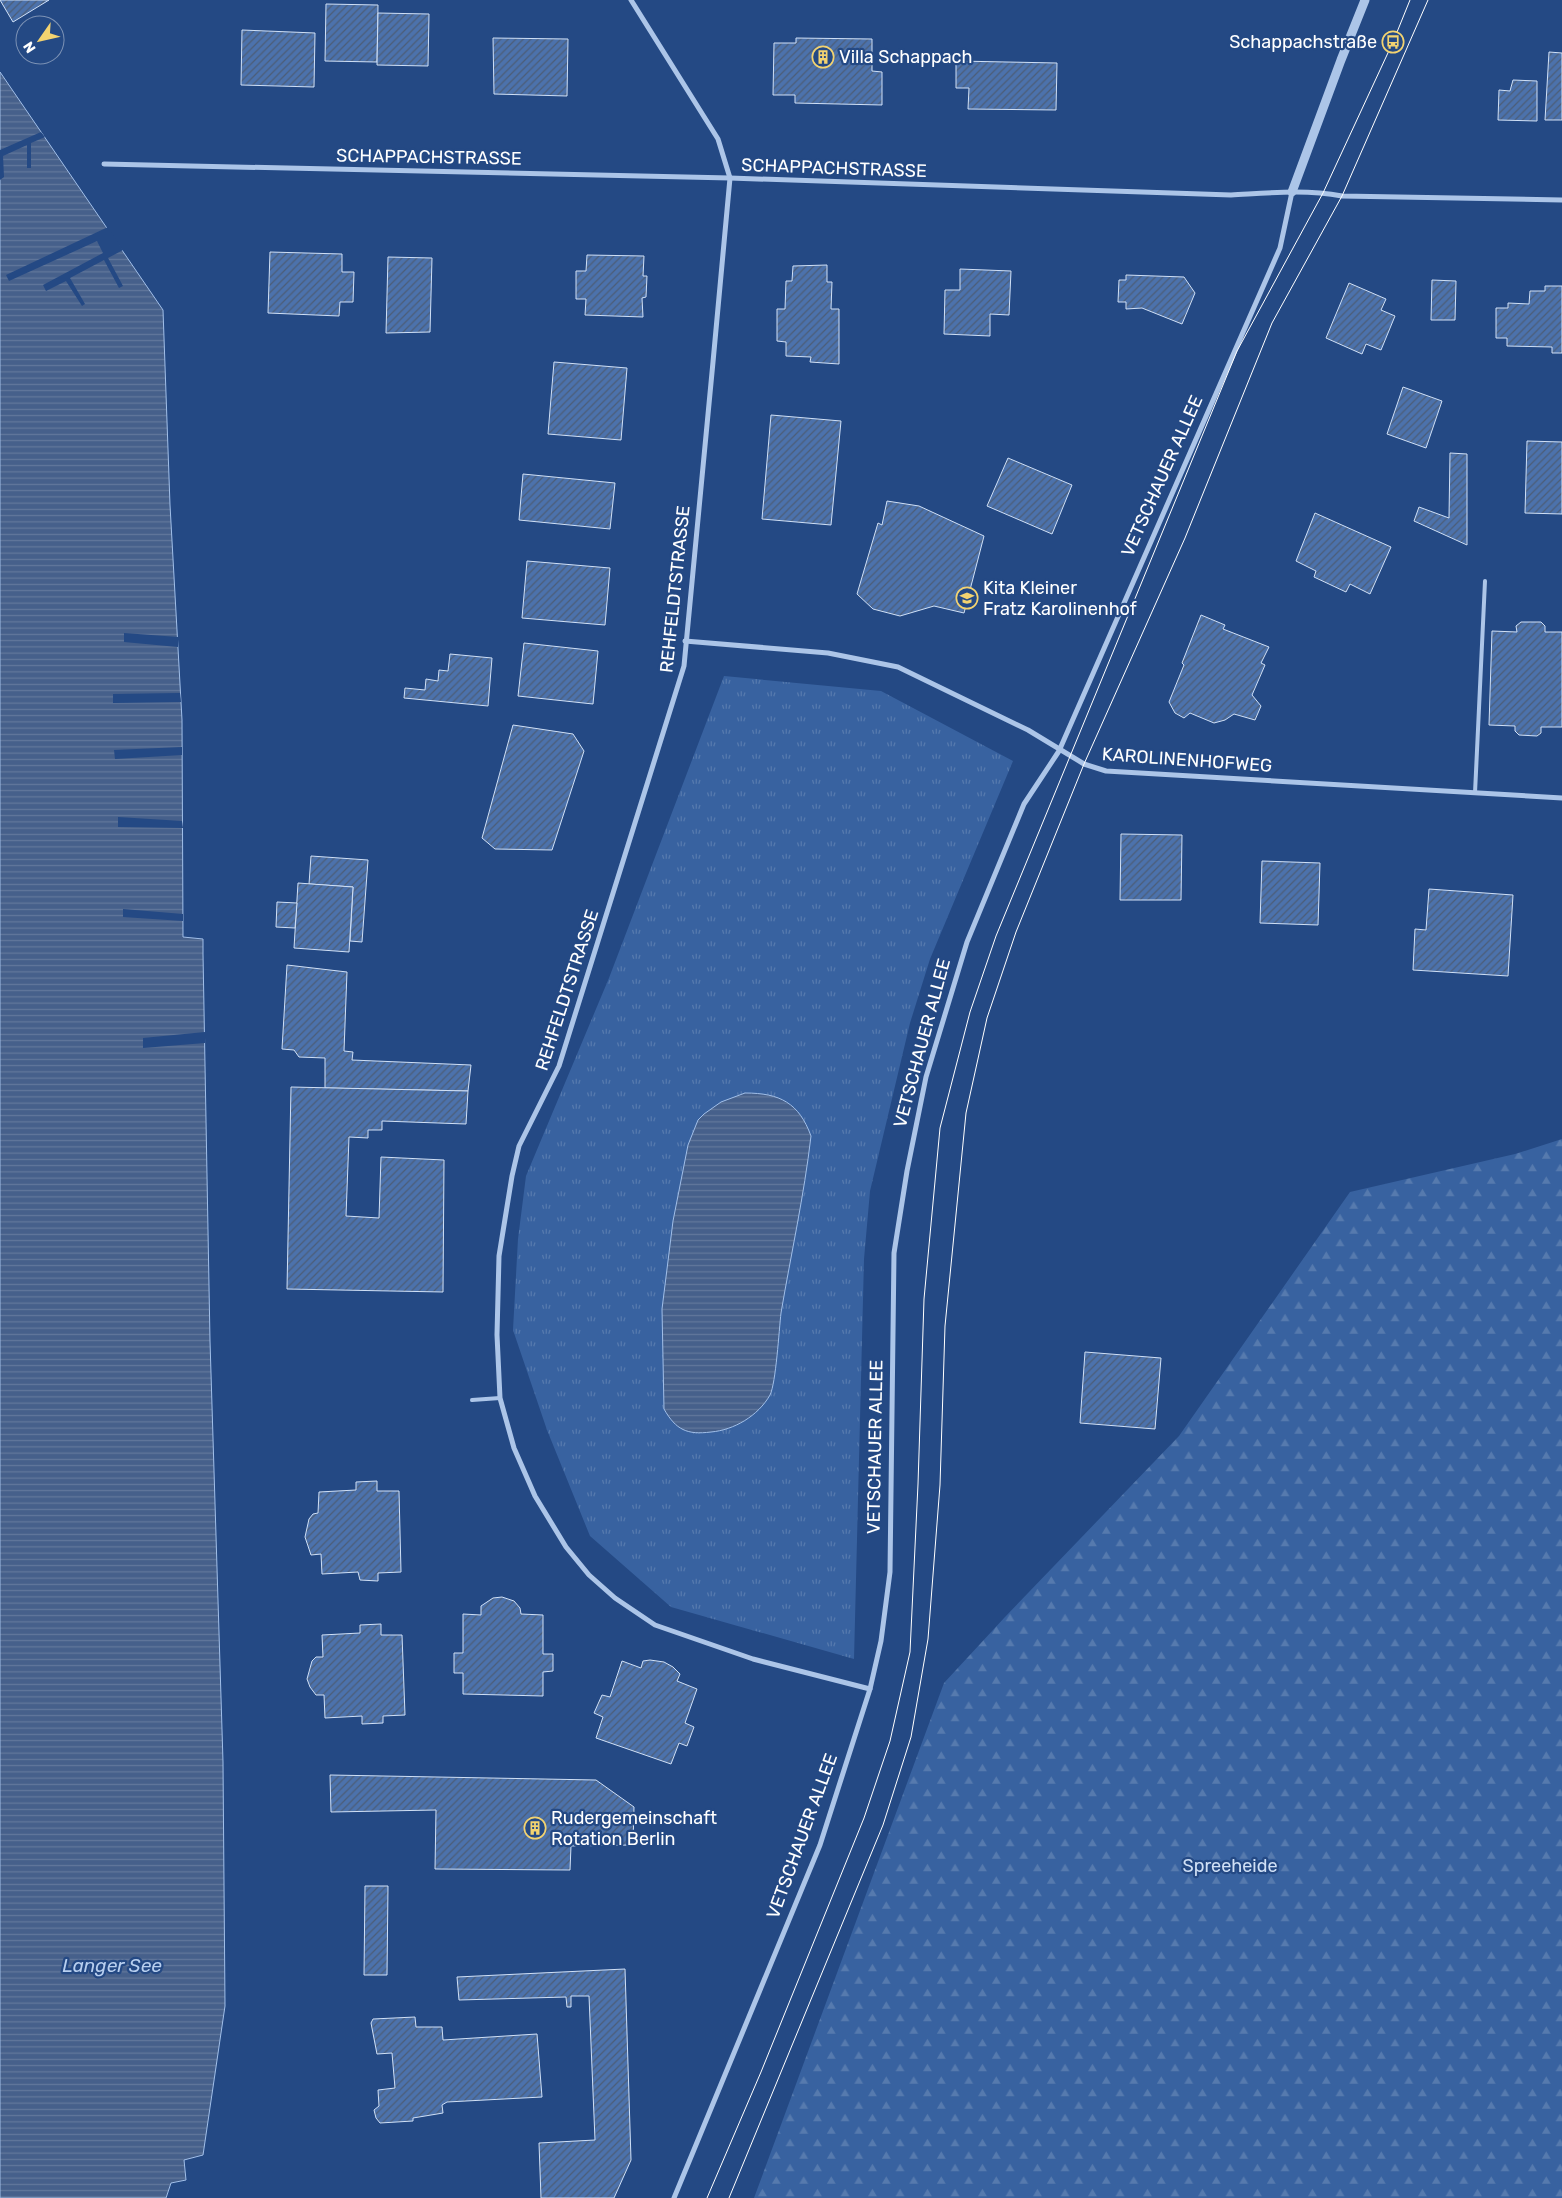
<svg xmlns="http://www.w3.org/2000/svg" width="1562" height="2198" font-family="Rubik,sans-serif">
	<style>
		.forest { fill: url(#forest-firs) }
		.park { fill: url(#park-tufts) }
		.water { fill: url(#water-rules); stroke: #a1bfe9 }
		.pier { fill: #244984 }
		.building { fill: url(#building-hatch); stroke: #d0e0f6 }
		.lines { fill: none; stroke-linecap: round; stroke-linejoin: round }
		.service { stroke: #acc5e8; stroke-width: 4 }
		.minor { stroke: #acc5e8; stroke-width: 5 }
		.tertiary { stroke: #acc5e8; stroke-width: 9 }
		.tram { stroke: #fff; stroke-width: 1 }
		.labels { text-anchor: middle; stroke-width: 4.5; stroke-linejoin: round; paint-order: stroke }
		.poi-label { font-size: 18px; fill: #fff; stroke: #244984; text-anchor: start }
		.street-label { font-size: 18px; fill: #fff; stroke: #244984 }
		.park-label { font-size: 18px; fill: #d0e0f6; stroke: #244984 }
		.water-label { font-size: 19px; font-style: italic; fill: #b8cfef; stroke: #244984 }
	</style>
	<defs>
		<pattern id="forest-firs" width="22" height="20" patternUnits="userSpaceOnUse" patternTransform="scale(1.25)"><rect width="22" height="20" fill="#3862a0"/><path d="M5 1l3.5 6h-7zM16 11l3.5 6h-7z" fill="#567aae"/></pattern>
		<pattern id="park-tufts" width="24" height="20" patternUnits="userSpaceOnUse" patternTransform="scale(1.25)"><rect width="24" height="20" fill="#3862a0"/><path d="M3 7l-1-3M5 7V3M7 7l1-3M15 17l-1-3M17 17v-4M19 17l1-3" fill="none" stroke="#567aae"/></pattern>
		<pattern id="water-rules" width="6" height="5" patternUnits="userSpaceOnUse" patternTransform="scale(1.25)"><rect width="6" height="5" fill="#46608b"/><path d="M0 2.5h6" fill="none" stroke="#62789c"/></pattern>
		<pattern id="building-hatch" width="6" height="6" patternUnits="userSpaceOnUse" patternTransform="scale(1.25)"><rect width="6" height="6" fill="#4c72ac"/><path d="M-1 1l2-2M0 6l6-6M5 7l2-2" fill="none" stroke="#4c5d77"/></pattern>
	</defs>
	<rect width="100%" height="100%" fill="#244984"/>
	<polygon class="forest" points="1562,1139 1562,2198 754,2198 944,1683 1005,1617 1179,1436 1350,1192 1515,1154"/>
	<polygon class="park" points="724,676 881,691 1013,761 930,959 910,1023 870,1191 864,1259 854,1659 671,1607 590,1536 547,1430 513,1330 518,1239 526,1176 609,978"/>
	<g class="water">
		<polygon points="0,72 163,310 170,505 182,720 183,937 203,939 203,954 210,1341 223,1762 225,2006 203,2155 184,2160 186,2180 171,2183 166,2198 0,2198"/>
		<path d="M745,1093C780,1093 799,1103 811,1136C804,1196 791,1254 781,1313C779,1330 776,1383 770,1395C758,1416 734,1430 711,1432C687,1435 676,1430 664,1409L662,1309L673,1221L688,1145L698,1120L704,1114L721,1102Z"/>
	</g>
	<g class="pier">
		<polygon points="41,132 45,137 31,143 31,168 27,168 27,145 3,156 4,177 0,180 0,150"/>
		<polygon points="108,227 123,250 108,258 123,286 119,288 104,260 70,278 85,304 82,306 66,281 46,291 43,285 103,253 97,241 9,281 6,275"/>
		<polygon points="124,633 178,637 178,647 124,642"/>
		<polygon points="180,693 181,702 113,703 113,694"/>
		<polygon points="182,747 182,755 115,759 114,750"/>
		<polygon points="118,817 182,821 183,828 118,827"/>
		<polygon points="123,909 183,914 183,921 123,917"/>
		<polygon points="205,1032 205,1043 143,1048 143,1038"/>
	</g>
	<g class="building">
		<polygon points="0,0 49,0 13,22"/>
		<polygon points="326,4 378,5 377,62 325,61"/>
		<polygon points="378,13 429,14 428,66 377,65"/>
		<polygon points="242,30 315,33 314,87 241,85"/>
		<polygon points="493,38 568,39 567,96 494,94"/>
		<polygon points="796,38 872,39 872,71 882,72 882,105 795,103 795,95 773,95 774,43 796,43"/>
		<polygon points="1549,52 1562,53 1562,120 1545,120"/>
		<polygon points="956,61 1057,63 1056,110 968,109 969,88 956,88"/>
		<polygon points="1513,80 1537,81 1537,121 1498,120 1499,90 1510,91"/>
		<polygon points="270,252 342,254 342,272 354,272 353,302 340,302 339,316 268,313"/>
		<polygon points="587,255 644,256 643,276 647,276 646,297 642,298 643,317 585,315 586,299 576,299 576,271 586,271"/>
		<polygon points="388,257 432,258 430,332 386,333"/>
		<polygon points="827,265 827,282 832,282 831,309 839,309 839,364 810,362 811,357 786,356 786,342 777,341 777,309 785,309 786,281 792,281 793,266"/>
		<polygon points="960,269 1011,271 1009,315 990,314 990,336 944,334 945,290 960,290"/>
		<polygon points="1126,275 1184,277 1195,293 1182,324 1142,308 1126,309 1126,302 1118,302 1119,280 1126,280"/>
		<polygon points="1432,280 1456,281 1455,320 1431,320"/>
		<polygon points="1349,283 1386,299 1381,310 1395,316 1381,350 1366,344 1362,354 1326,338"/>
		<polygon points="1545,286 1562,286 1562,353 1552,353 1552,347 1507,346 1507,338 1496,338 1496,308 1508,308 1508,303 1529,304 1530,291 1545,291"/>
		<polygon points="554,362 627,368 621,440 548,434"/>
		<polygon points="1403,387 1442,401 1426,448 1387,434"/>
		<polygon points="771,415 841,421 831,525 762,519"/>
		<polygon points="1527,441 1562,442 1562,514 1525,513"/>
		<polygon points="1450,453 1467,454 1467,545 1414,521 1419,507 1449,518"/>
		<polygon points="1008,458 1072,485 1052,534 987,506"/>
		<polygon points="523,474 615,483 610,529 519,520"/>
		<polygon points="887,501 919,506 984,536 964,613 934,606 900,616 873,609 857,594 878,523 882,525"/>
		<polygon points="1315,513 1391,547 1370,594 1350,584 1346,592 1314,577 1316,571 1296,561"/>
		<polygon points="527,561 610,568 605,625 522,618"/>
		<polygon points="1201,615 1225,625 1223,629 1269,647 1261,663 1265,665 1252,695 1261,706 1255,720 1234,714 1225,720 1214,723 1190,713 1184,718 1175,713 1169,702 1184,665 1182,663"/>
		<polygon points="1521,622 1541,622 1545,626 1545,632 1562,632 1562,727 1541,727 1541,733 1537,736 1519,735 1515,731 1515,726 1489,725 1492,631 1517,632 1516,626"/>
		<polygon points="524,643 598,651 593,704 518,696"/>
		<polygon points="450,654 492,658 488,706 404,698 405,688 425,690 426,679 438,681 439,670 448,671"/>
		<polygon points="513,725 573,734 584,751 552,850 495,849 482,838"/>
		<polygon points="1121,834 1182,835 1181,900 1120,900"/>
		<polygon points="311,856 368,860 362,942 350,941 353,887 309,884"/>
		<polygon points="1262,861 1320,863 1318,925 1260,923"/>
		<polygon points="298,883 353,887 349,952 294,948"/>
		<polygon points="1429,889 1513,895 1508,976 1413,970 1415,929 1426,930"/>
		<polygon points="277,902 297,903 295,928 276,927"/>
		<polygon points="287,965 347,972 344,1051 353,1052 352,1060 471,1065 468,1091 325,1088 325,1058 299,1057 294,1050 282,1049"/>
		<polygon points="291,1087 468,1091 466,1124 382,1121 382,1130 368,1130 368,1138 349,1137 346,1216 379,1218 381,1157 444,1160 443,1292 287,1289"/>
		<polygon points="1085,1352 1161,1358 1155,1429 1080,1423"/>
		<polygon points="377,1481 377,1491 399,1491 401,1572 378,1573 378,1581 360,1580 358,1572 322,1574 321,1554 311,1555 305,1537 309,1519 313,1514 318,1513 319,1492 356,1490 356,1482"/>
		<polygon points="502,1597 514,1601 520,1608 521,1614 543,1615 543,1654 553,1654 553,1671 543,1672 543,1696 463,1694 463,1673 454,1673 454,1653 463,1653 463,1614 481,1615 481,1606 493,1598"/>
		<polygon points="381,1624 381,1635 402,1635 405,1715 383,1716 383,1723 362,1724 362,1716 325,1718 324,1695 316,1695 310,1687 307,1679 312,1661 316,1657 323,1657 322,1635 360,1633 360,1625"/>
		<polygon points="650,1660 664,1662 673,1667 680,1674 677,1681 697,1689 685,1723 694,1727 687,1746 679,1743 671,1764 596,1738 603,1717 594,1713 602,1695 610,1697 622,1661 641,1668 643,1661"/>
		<polygon points="330,1775 596,1780 634,1807 633,1845 571,1846 570,1870 435,1869 436,1810 331,1812"/>
		<polygon points="365,1886 388,1886 387,1975 364,1975"/>
		<polygon points="625,1969 631,2160 614,2198 541,2198 539,2143 595,2140 589,1996 571,1996 571,2007 567,2007 566,1997 459,2000 457,1977"/>
		<polygon points="415,2017 416,2027 442,2027 443,2040 537,2034 542,2097 447,2102 442,2105 443,2113 413,2118 413,2121 380,2123 376,2118 374,2110 379,2106 378,2090 395,2088 392,2053 377,2054 371,2023 373,2019"/>
	</g>
	<g class="lines">
		<g class="service">
			<polyline points="1475,793 1485,581"/>
			<polyline points="472,1400 500,1398"/>
		</g>
		<g class="minor">
			<polyline points="631,0 718,139 730,178 713,362 684,666 559,1066 519,1146 512,1176 499,1256 497,1335 500,1398 514,1448 535,1496 566,1547 589,1575 615,1598 655,1625 753,1659 870,1689"/>
			<path d="M104,164L730,178L1231,195C1268,193 1305,189 1342,196L1562,200"/>
			<polyline points="685,641 828,653 898,667 1028,730 1084,764 1106,771 1562,798"/>
			<polyline points="674,2198 820,1845 870,1689 881,1641 890,1572 894,1253 907,1171 926,1077 967,942 1024,804 1059,751 1280,248 1292,192"/>
		</g>
		<polyline class="tertiary" points="1292,192 1341,60 1365,0"/>
		<g class="tram">
			<polyline points="707,2198 761,2072 864,1818 890,1741 910,1652 918,1484 924,1299 940,1128 970,1012 996,936 1237,351 1323,193 1393,42 1410,0"/>
			<polyline points="729,2198 883,1825 911,1737 928,1639 940,1485 945,1326 966,1113 987,1018 1016,932 1084,764 1185,538 1272,323 1342,196 1428,0"/>
		</g>
	</g>
	<defs>
		<g id="bus-ring" transform="scale(1.125)"><circle r="9.5" fill="#244984" stroke="#f3d370" stroke-width="1.5"/><path d="M-5-6H5V4H4V6H2V4H-2V6H-4V4H-5ZM-3.5-4V0h7V-4ZM-3.5 1.2v1.5H-2V1.2ZM2 1.2v1.5H3.5V1.2Z" fill="#f3d370"/></g>
		<g id="building-ring" transform="scale(1.125)"><circle r="9.5" fill="#244984" stroke="#f3d370" stroke-width="1.5"/><path d="M-4-6H4V6H1V3H-1V6H-4ZM-2.5-4.3h1.7v1.8h-1.7ZM.8-4.3h1.7v1.8H.8ZM-2.5-1h1.7V.8h-1.7ZM.8-1h1.7V.8H.8Z" fill="#f3d370"/></g>
		<g id="school-ring" transform="scale(1.125)"><circle r="9.5" fill="#244984" stroke="#f3d370" stroke-width="1.5"/><path d="M0-5L7-2L0 1L-7-2ZM-4 1L0 2.5L4 1V4Q0 6-4 4Z" fill="#f3d370"/></g>
	</defs>
	<g fill-rule="evenodd">
		<use href="#bus-ring" x="1393" y="42"/>
		<use href="#building-ring" x="823" y="57"/>
		<use href="#school-ring" x="967" y="598"/>
		<use href="#building-ring" x="535" y="1828"/>
	</g>
	<g class="labels">
		<g class="poi-label">
			<text x="1377" y="48" text-anchor="end">Schappachstraße</text>
			<text x="839" y="63">Villa Schappach</text>
			<text x="983" y="594">Kita Kleiner<tspan x="983" dy="21">Fratz Karolinenhof</tspan></text>
			<text x="551" y="1824">Rudergemeinschaft<tspan x="551" dy="21">Rotation Berlin</tspan></text>
		</g>
		<g class="street-label">
			<text transform="translate(429 157) rotate(1)" y="6">SCHAPPACHSTRASSE</text>
			<text transform="translate(834 168) rotate(2)" y="6">SCHAPPACHSTRASSE</text>
			<text transform="translate(1162 476) rotate(-66)" y="6">VETSCHAUER ALLEE</text>
			<text transform="translate(675 589) rotate(-84)" y="6">REHFELDTSTRASSE</text>
			<text transform="translate(1187 760) rotate(4)" y="6">KAROLINENHOFWEG</text>
			<text transform="translate(567 990) rotate(-72)" y="6">REHFELDTSTRASSE</text>
			<text transform="translate(922 1043) rotate(-75)" y="6">VETSCHAUER ALLEE</text>
			<text transform="translate(875 1447) rotate(-89)" y="6">VETSCHAUER ALLEE</text>
			<text transform="translate(802 1836) rotate(-70)" y="6">VETSCHAUER ALLEE</text>
		</g>
		<g class="park-label">
			<text x="1230" y="1872">Spreeheide</text>
		</g>
		<g class="water-label">
			<text x="112" y="1972">Langer See</text>
		</g>
	</g>
	<g transform="translate(40 40) rotate(236)"><circle r="24" fill="#244984" stroke="#7c92b5"/>
	<path d="M0-4L9 19L0 12L-9 19Z" fill="#f3d370"/>
	<text y="-8" font-size="14" font-weight="bold" text-anchor="middle" fill="#ffffff">N</text>
	</g>
</svg>
